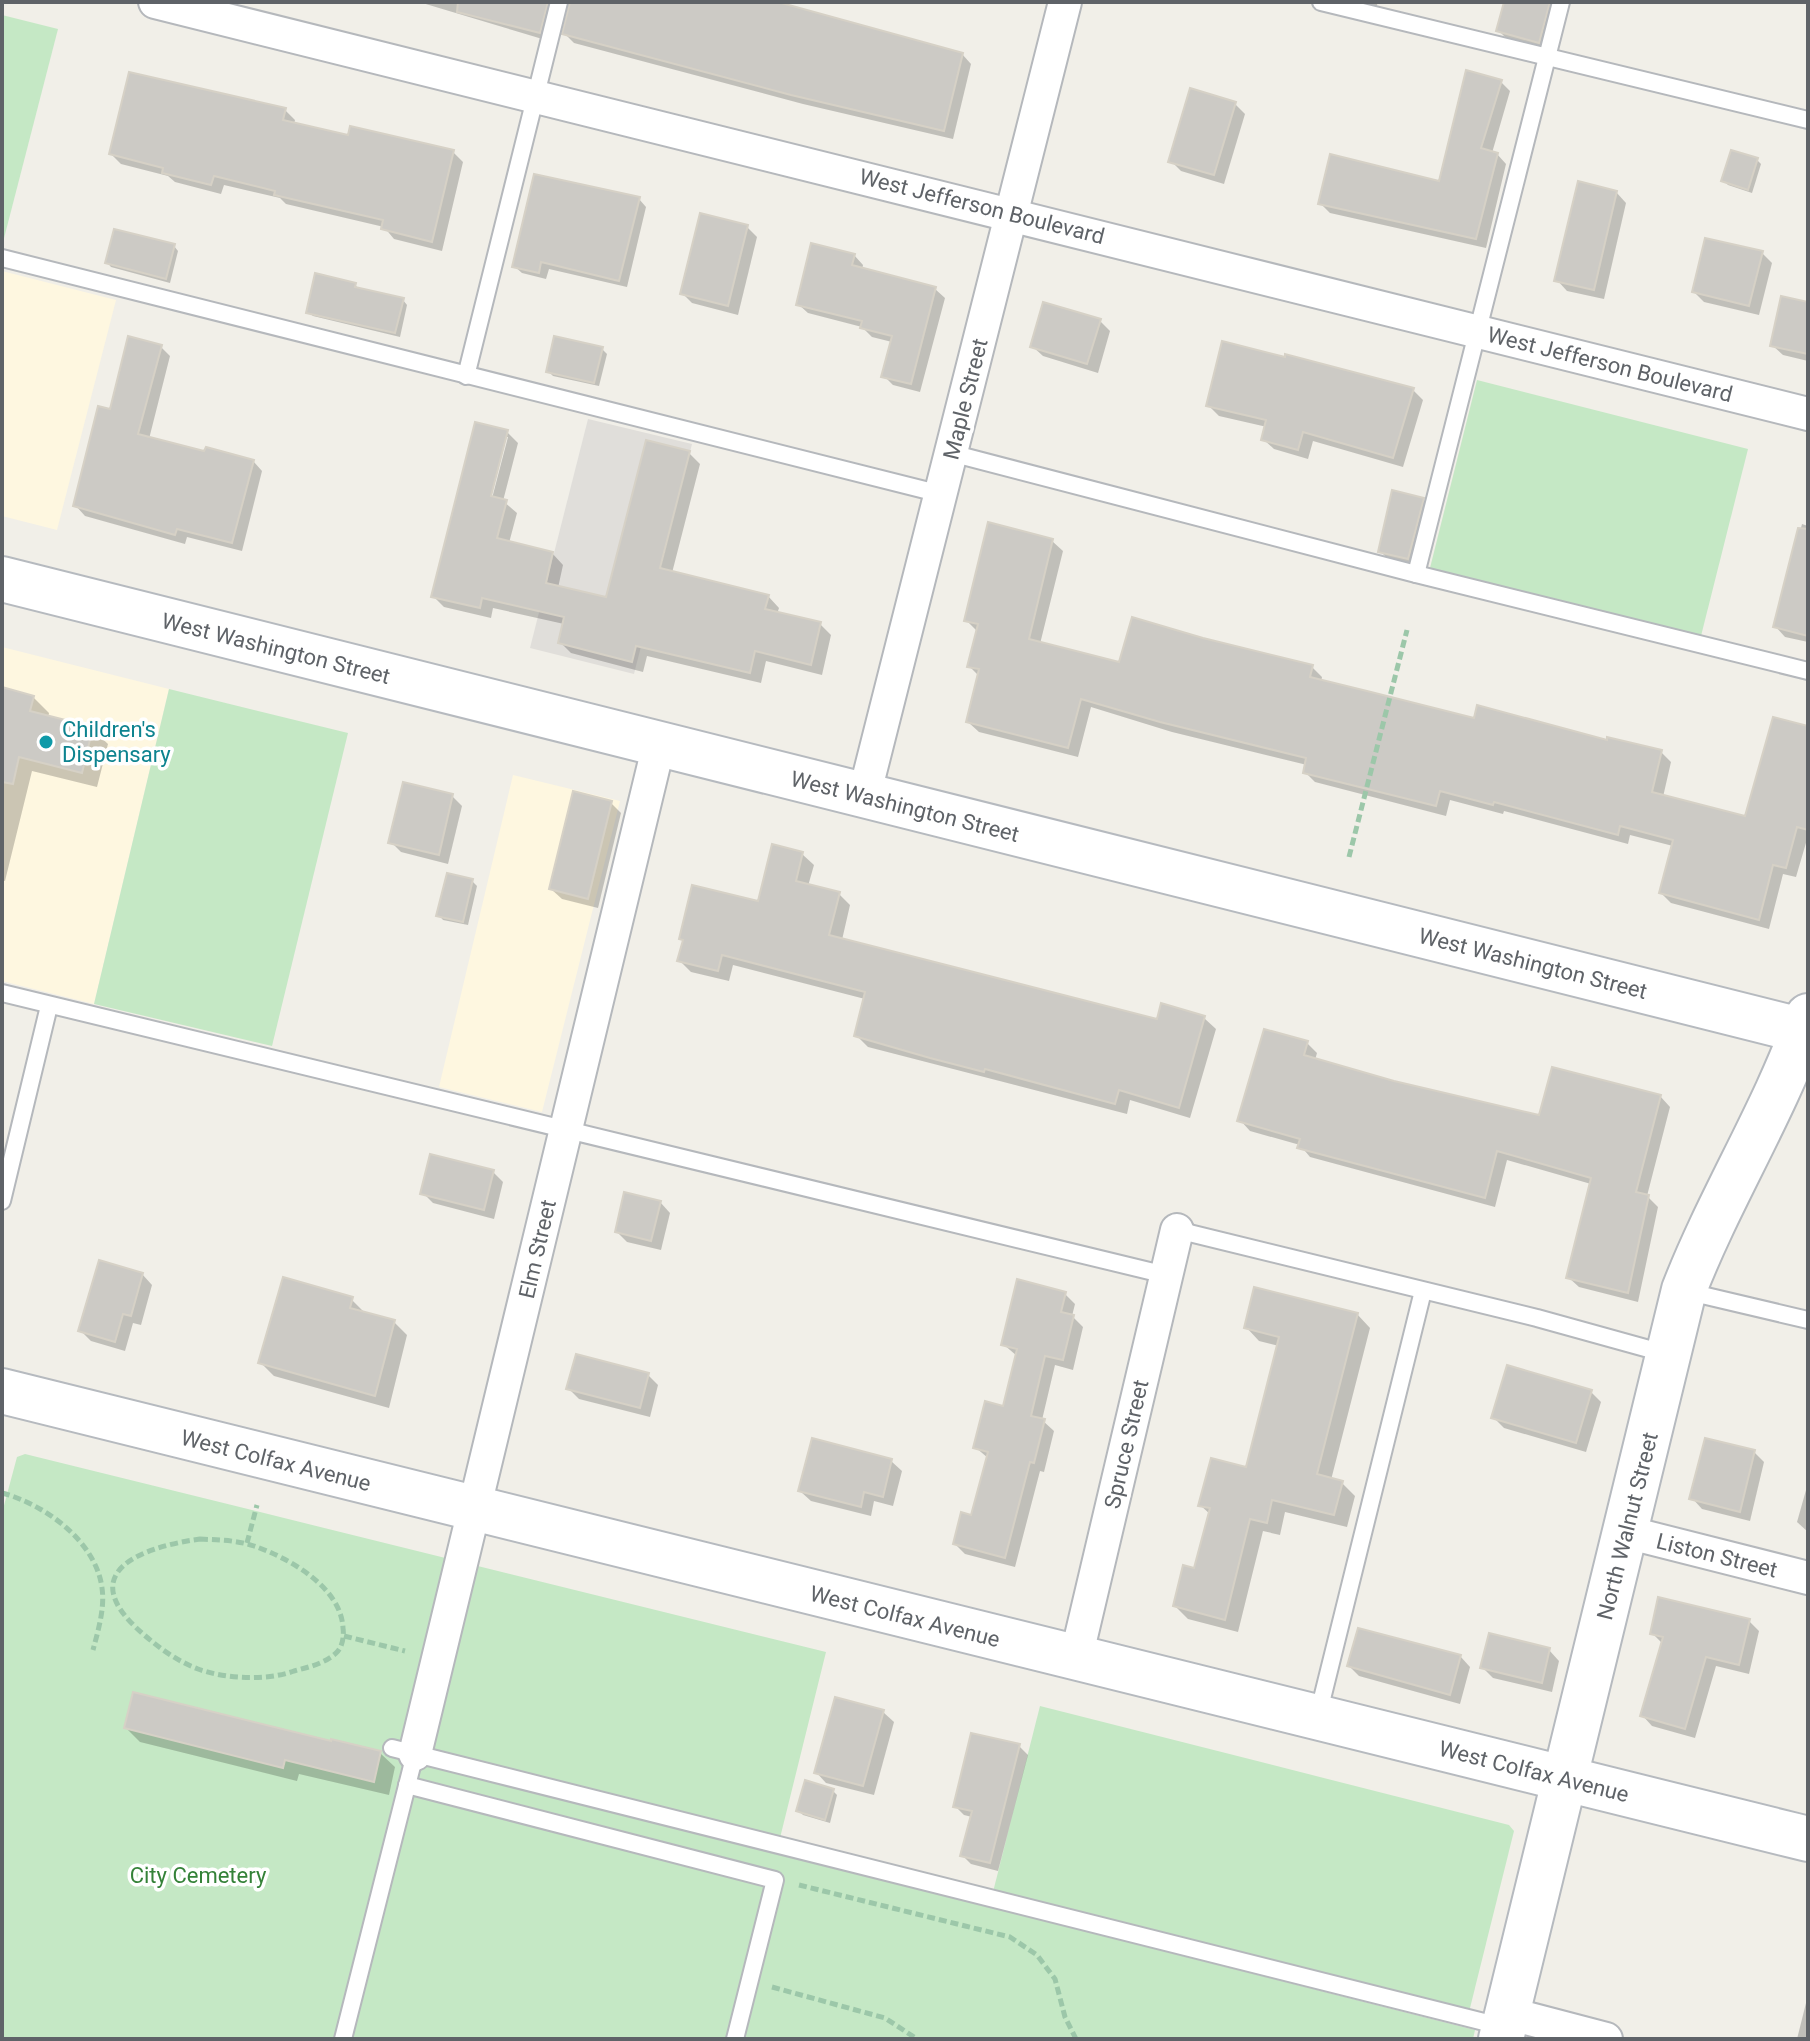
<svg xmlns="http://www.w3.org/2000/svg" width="1810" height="2041" font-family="Roboto,sans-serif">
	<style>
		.commercial { fill: #fef7e0 }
		.industrial { fill: #e0deda }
		.green { fill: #c5e8c5 }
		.shadow { fill: #0003; fill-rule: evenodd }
		.building { fill: #cccac5; stroke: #d6d1c6; stroke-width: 2 }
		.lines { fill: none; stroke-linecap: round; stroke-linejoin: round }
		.lane-casing { stroke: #b5b8bc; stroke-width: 20 }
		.street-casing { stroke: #b5b8bc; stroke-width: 36 }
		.secondary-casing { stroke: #b6babf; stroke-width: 48 }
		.path { stroke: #9cc7a9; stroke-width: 5; stroke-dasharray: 8 4; stroke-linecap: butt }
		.lane { stroke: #fff; stroke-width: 16 }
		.street { stroke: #fff; stroke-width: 32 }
		.secondary { stroke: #fff; stroke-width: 44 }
		.culture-dot { fill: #0f9aa8; stroke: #fff; stroke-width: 3 }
		.labels { text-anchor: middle; stroke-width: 7; stroke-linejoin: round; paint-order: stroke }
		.street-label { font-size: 22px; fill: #5f6368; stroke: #fff }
		.culture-label { font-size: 22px; fill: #0d838f; stroke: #fff; text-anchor: start }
		.park-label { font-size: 22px; fill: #348238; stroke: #fff }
	</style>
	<rect width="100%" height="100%" fill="#f1efe8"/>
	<g class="commercial">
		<polygon points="2,271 116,300 57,530 2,516"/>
		<polygon points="2,647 169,689 94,1004 2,981"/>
		<polygon points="513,775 620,801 542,1112 439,1087"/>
	</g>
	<polygon class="industrial" points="588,419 692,444 634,674 530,648"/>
	<g class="green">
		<polygon points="2,15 58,29 2,246"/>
		<polygon points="1477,380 1748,449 1701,636 1430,568"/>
		<polygon points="169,689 348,733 272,1046 94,1004"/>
		<polygon points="25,1454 826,1652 780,1838 532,1791 1475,2030 1473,2039 2,2039 2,1513 17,1457"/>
		<polygon points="1040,1706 1509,1825 1514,1831 1469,2012 993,1892"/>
	</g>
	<g class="shadow">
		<polygon points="419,2 564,2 549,41"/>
		<polygon points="572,2 767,2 962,54 971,64 953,139 803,104 574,43 565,34"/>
		<polygon points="1353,2 1378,2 1376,8"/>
		<polygon points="1506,2 1535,2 1548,6 1558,16 1549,52 1508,40 1498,30"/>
		<polygon points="1501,82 1510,91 1492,153 1497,154 1506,164 1486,248 1330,213 1320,203 1441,184"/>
		<polygon points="1235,104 1245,114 1224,184 1181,171 1171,161"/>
		<polygon points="285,110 295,120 294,124 350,138 453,152 463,162 442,251 394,239 384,227 286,204 280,198 224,185 221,194 175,182 168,176 121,164 111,154"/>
		<polygon points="1757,160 1761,164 1752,193 1728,185 1724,181"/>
		<polygon points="1616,192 1626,203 1604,299 1567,291 1557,280"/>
		<polygon points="639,199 646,207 627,287 549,269 546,279 522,273 514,266"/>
		<polygon points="747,227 757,237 738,315 692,303 682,293"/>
		<polygon points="174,246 178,251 170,283 111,267 107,262"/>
		<polygon points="1762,253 1772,263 1759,315 1704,302 1694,292"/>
		<polygon points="854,255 863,265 862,270 935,289 945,298 920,392 893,385 884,376 892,342 872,337 862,327 808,313 798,304"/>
		<polygon points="355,285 360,290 403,300 407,305 400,337 313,316 308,312"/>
		<polygon points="1808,304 1808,361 1783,355 1772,345"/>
		<polygon points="1100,321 1110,331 1098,373 1043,356 1032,346"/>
		<polygon points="161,347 170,356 149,439 206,454 253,461 262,471 242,551 187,537 185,544 85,516 76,506 112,412"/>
		<polygon points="602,349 607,354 599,386 553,376 548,371"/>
		<polygon points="1413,390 1423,400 1403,467 1313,441 1308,459 1274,449 1263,439 1267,427 1219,416 1208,405"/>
		<path d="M476,425L507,432L518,443L503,501L517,513L509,543L552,553L563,565L558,588L607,600L647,442L689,453L700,464L672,573L768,596L779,608L777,614L820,624L831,635L822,675L766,661L761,683L647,656L643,672L571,653L560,642L564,624L493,608L491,618L444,607L433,596ZM504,437H508L490,506L486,505Z"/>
		<polygon points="1423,499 1433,510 1418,568 1390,561 1380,551"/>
		<polygon points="1802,524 1808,526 1808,642 1785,637 1775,626"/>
		<polygon points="1052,541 1063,551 1040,644 1120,664 1203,640 1312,667 1322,677 1321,682 1476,720 1661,752 1671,762 1663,797 1747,819 1808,728 1808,836 1796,877 1783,874 1769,929 1671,903 1661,893 1673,846 1630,835 1628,844 1504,811 1503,814 1450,800 1446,816 1315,782 1305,772 1307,765 1172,732 1091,707 1078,757 979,732 968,722 979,676 969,666 976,630 966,620"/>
		<polygon points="2,689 33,697 49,713 48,718 92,729 108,744 97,787 32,771 5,881 2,880"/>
		<polygon points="452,796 462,806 448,864 401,852 391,842"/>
		<polygon points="611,803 621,813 598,908 562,899 551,889"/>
		<polygon points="802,854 814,865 808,886 839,894 850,905 842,940 1158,1021 1204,1018 1216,1029 1190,1118 1130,1100 1127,1114 868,1047 856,1035 865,999 733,965 729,981 691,972 680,961 759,904"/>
		<polygon points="472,881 477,886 468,925 443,920 439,915"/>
		<polygon points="1307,1043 1317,1053 1315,1060 1393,1082 1541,1117 1660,1096 1670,1107 1647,1196 1658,1207 1638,1302 1579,1287 1568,1277 1591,1184 1507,1160 1495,1207 1310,1157 1300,1145 1250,1131 1240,1120"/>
		<polygon points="493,1172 503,1182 494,1219 433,1203 423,1193"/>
		<polygon points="660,1202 670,1213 661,1250 627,1242 617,1232"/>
		<polygon points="142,1274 152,1285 141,1325 133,1323 125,1351 91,1341 81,1331"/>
		<polygon points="1065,1294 1075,1304 1072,1316 1083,1327 1073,1370 1055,1365 1042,1420 1054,1431 1044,1472 1040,1471 1015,1567 965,1554 955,1544 973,1517 988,1458 975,1447 1005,1408 1017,1356 1003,1344"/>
		<polygon points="351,1299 365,1313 394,1322 407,1335 389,1408 274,1376 260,1362"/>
		<polygon points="1357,1314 1370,1328 1331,1480 1342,1483 1355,1496 1347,1527 1285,1512 1280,1535 1263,1531 1238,1632 1188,1619 1175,1606 1196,1570 1211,1515 1200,1505 1248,1470 1279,1346 1259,1341 1246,1327"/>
		<polygon points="648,1375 658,1385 650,1417 579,1399 569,1389"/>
		<polygon points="1591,1392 1601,1402 1586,1452 1504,1428 1494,1418"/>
		<polygon points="1754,1452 1764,1462 1750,1521 1702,1509 1692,1498"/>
		<polygon points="891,1461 902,1471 893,1506 874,1501 871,1516 811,1501 800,1491"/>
		<polygon points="1808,1483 1808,1532 1797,1522"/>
		<polygon points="1749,1621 1759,1631 1749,1674 1716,1666 1695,1738 1652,1726 1642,1715 1663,1644 1652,1633"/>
		<polygon points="1549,1650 1559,1661 1552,1692 1493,1678 1483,1668"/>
		<polygon points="1460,1656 1470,1667 1460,1704 1359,1676 1349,1666"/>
		<polygon points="883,1712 894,1722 874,1795 826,1783 816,1772"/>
		<polygon points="126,1728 380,1753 395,1767 389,1795 299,1774 297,1781 140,1742"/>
		<polygon points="1019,1746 1028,1755 998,1871 971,1864 962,1855 972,1817 964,1815 955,1806"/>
		<polygon points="833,1791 837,1795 830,1823 803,1815 798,1810"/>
		<polygon points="1808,1995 1808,2039 1797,2039"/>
	</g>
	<g class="building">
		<polygon points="458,2 548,2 540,33 457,12"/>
		<polygon points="570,2 778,2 963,53 944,131 791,95 562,34"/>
		<polygon points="1504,2 1550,2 1539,43 1496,31"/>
		<polygon points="1466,70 1502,80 1481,148 1498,153 1476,239 1318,204 1330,154 1439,181"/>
		<polygon points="129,72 286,108 283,120 348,135 350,126 454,150 432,242 381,229 383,220 274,195 275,191 214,176 211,185 162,173 163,168 109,154"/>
		<polygon points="1190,88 1236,102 1214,175 1168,162"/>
		<polygon points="1731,150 1758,158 1748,190 1721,181"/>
		<polygon points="534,174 640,197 619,281 541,262 539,273 512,267"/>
		<polygon points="1578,181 1617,191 1594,290 1554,281"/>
		<polygon points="700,213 748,225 728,306 680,294"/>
		<polygon points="114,229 175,244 166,279 105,263"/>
		<polygon points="1705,238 1763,251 1749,306 1692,292"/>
		<polygon points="811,243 855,254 852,265 936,287 911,384 881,377 892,336 860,328 862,321 796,305"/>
		<polygon points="315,273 356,283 355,287 404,298 395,333 306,313"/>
		<polygon points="1781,296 1808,302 1808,354 1770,346"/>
		<polygon points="1043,302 1101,319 1087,364 1030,347"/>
		<polygon points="128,336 162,345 138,434 204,451 206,447 254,460 232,543 177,529 175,535 73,506 98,406 110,409"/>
		<polygon points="554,336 603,347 594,383 546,372"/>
		<polygon points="1222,341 1285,357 1285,354 1414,388 1393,458 1303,432 1298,450 1261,440 1266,420 1206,406"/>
		<polygon points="475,422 508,430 491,496 507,500 497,538 553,552 546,583 606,597 646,440 690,451 660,568 769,595 765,609 821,622 811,665 755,651 750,673 636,646 632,662 558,643 564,617 482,598 480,608 431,597"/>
		<polygon points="1392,490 1424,498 1408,559 1378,552"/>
		<polygon points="988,522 1053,539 1029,639 1119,662 1132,617 1203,638 1313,665 1310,677 1371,692 1474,718 1477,705 1607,740 1607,737 1662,750 1652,792 1745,816 1773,717 1808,726 1808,830 1797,827 1786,868 1773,865 1759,920 1659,893 1673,840 1620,826 1618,835 1494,802 1493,805 1440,791 1436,806 1303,773 1306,758 1160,722 1081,699 1068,748 966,722 979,669 967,667 978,624 964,621"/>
		<polygon points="1798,528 1808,529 1808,636 1773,627"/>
		<polygon points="2,687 34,696 30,711 93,727 82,773 19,757 13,784 2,782"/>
		<polygon points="403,782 453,794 439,855 388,843"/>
		<polygon points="573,791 612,801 588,899 549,889"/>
		<polygon points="772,844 803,852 796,881 840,892 829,935 1157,1019 1161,1003 1205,1016 1179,1108 1119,1090 1115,1104 985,1069 984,1072 930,1058 854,1036 865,992 722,955 718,971 677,961 683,940 679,939 692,885 758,901"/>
		<polygon points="447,873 473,879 463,922 436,916"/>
		<polygon points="1264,1029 1308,1041 1304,1055 1394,1081 1539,1115 1552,1067 1661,1095 1636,1192 1649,1195 1628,1293 1566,1278 1591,1178 1497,1151 1485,1198 1297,1148 1300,1139 1237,1121"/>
		<polygon points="430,1154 494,1170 484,1210 420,1194"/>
		<polygon points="624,1192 661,1201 651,1241 615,1232"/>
		<polygon points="99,1260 143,1273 131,1316 123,1314 115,1342 78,1331"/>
		<polygon points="283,1277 353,1297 350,1308 395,1320 375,1396 258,1363"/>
		<polygon points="1017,1279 1066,1292 1061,1312 1074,1315 1063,1360 1045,1356 1031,1416 1045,1419 1034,1463 1030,1462 1005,1558 953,1544 961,1512 971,1515 988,1452 973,1448 985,1401 1003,1406 1017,1349 1001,1345"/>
		<polygon points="1254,1287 1358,1313 1317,1474 1343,1481 1334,1515 1272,1500 1267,1523 1250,1519 1225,1620 1173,1606 1183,1565 1194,1568 1210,1508 1198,1506 1211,1458 1246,1467 1279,1337 1244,1328"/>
		<polygon points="576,1354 649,1373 640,1408 566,1389"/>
		<polygon points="1507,1365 1592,1390 1576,1443 1491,1418"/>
		<polygon points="812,1438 892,1459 883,1497 864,1492 861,1507 798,1491"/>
		<polygon points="1705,1438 1755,1450 1740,1512 1689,1499"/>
		<polygon points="1658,1597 1750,1619 1739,1665 1706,1657 1685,1729 1640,1716 1663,1637 1650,1634"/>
		<polygon points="1358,1628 1461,1655 1450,1695 1347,1666"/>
		<polygon points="1489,1633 1550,1648 1542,1683 1480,1668"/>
		<polygon points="133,1692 331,1741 331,1739 381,1751 374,1782 285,1760 283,1768 124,1728"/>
		<polygon points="835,1697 884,1710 863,1786 814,1773"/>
		<polygon points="971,1733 1020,1744 990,1863 960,1856 972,1811 953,1807"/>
		<polygon points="805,1780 834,1789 825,1820 796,1811"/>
	</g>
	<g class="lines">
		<g class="lane-casing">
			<g id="lane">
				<polyline points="1321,2 1808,120"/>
				<polyline points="2,258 941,494"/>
				<polyline points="466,376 559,2"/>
				<polyline points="951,453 1416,574 1808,671"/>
				<polyline points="1416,574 1561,2"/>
				<polyline points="2,993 1166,1275"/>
				<polyline points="2,1201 49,1006"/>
				<polyline points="1177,1230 1537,1318 1667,1354"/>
				<polyline points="1685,1291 1808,1320"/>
				<polyline points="1318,1715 1423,1291"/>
				<polyline points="392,1748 1504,2027"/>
				<polyline points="407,1785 775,1880 735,2039"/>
				<polyline points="343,2039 415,1754"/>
			</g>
		</g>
		<g class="street-casing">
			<g id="street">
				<polyline points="155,2 1808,414"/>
				<polyline points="864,796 1065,2"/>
				<polyline points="1626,1532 1808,1578"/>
				<polyline points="1076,1658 1177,1230"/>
				<polyline points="415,1754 659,744"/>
				<polyline points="1507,2013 1606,2039"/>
			</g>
		</g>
		<g class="secondary-casing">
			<g id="secondary">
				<polyline points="2,579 1808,1032"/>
				<path d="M2,1391C603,1543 1206,1689 1808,1839"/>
				<path d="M1501,2039L1684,1290C1720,1197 1775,1111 1808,1016"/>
			</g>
		</g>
		<g class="path">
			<polyline points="1349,857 1407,630"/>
			<path d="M2,1493C44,1504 96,1541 102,1588C105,1608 98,1631 93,1650"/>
			<path d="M200,1539C218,1540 237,1540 254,1546C289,1558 341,1587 343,1628C344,1635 343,1645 338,1651C327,1663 309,1667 294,1671C267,1681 225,1679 198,1669C177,1661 159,1648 142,1633C72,1572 142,1547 200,1539Z"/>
			<polyline points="247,1543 257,1505"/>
			<polyline points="344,1636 405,1651"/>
			<polyline points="799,1885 1010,1937 1037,1955 1055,1979 1065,2017 1076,2039"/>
			<polyline points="772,1987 885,2018 917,2039"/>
		</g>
		<use href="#lane" class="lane"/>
		<use href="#street" class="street"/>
		<use href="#secondary" class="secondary"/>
	</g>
	<circle class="culture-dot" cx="46" cy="742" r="8"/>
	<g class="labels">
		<g class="street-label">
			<text transform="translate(982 206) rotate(14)" y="8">West Jefferson Boulevard</text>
			<text transform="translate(1610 364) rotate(14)" y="8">West Jefferson Boulevard</text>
			<text transform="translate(965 399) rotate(-76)" y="8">Maple Street</text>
			<text transform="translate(276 648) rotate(14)" y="8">West Washington Street</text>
			<text transform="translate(905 806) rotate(14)" y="8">West Washington Street</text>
			<text transform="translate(1533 963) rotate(14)" y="8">West Washington Street</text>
			<text transform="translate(537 1249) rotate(-77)" y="8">Elm Street</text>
			<text transform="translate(1126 1444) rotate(-77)" y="8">Spruce Street</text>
			<text transform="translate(276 1460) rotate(14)" y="8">West Colfax Avenue</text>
			<text transform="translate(1627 1526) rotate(-76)" y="8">North Walnut Street</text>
			<text transform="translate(1717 1555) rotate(14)" y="8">Liston Street</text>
			<text transform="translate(905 1616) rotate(14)" y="8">West Colfax Avenue</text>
			<text transform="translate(1534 1771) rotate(14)" y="8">West Colfax Avenue</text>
		</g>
		<g class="culture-label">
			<text x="62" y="737">Children's<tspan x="62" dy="25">Dispensary</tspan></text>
		</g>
		<g class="park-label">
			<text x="198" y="1883">City Cemetery</text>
		</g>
	</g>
	<rect width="1810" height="2041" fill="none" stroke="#5f6368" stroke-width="8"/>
</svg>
